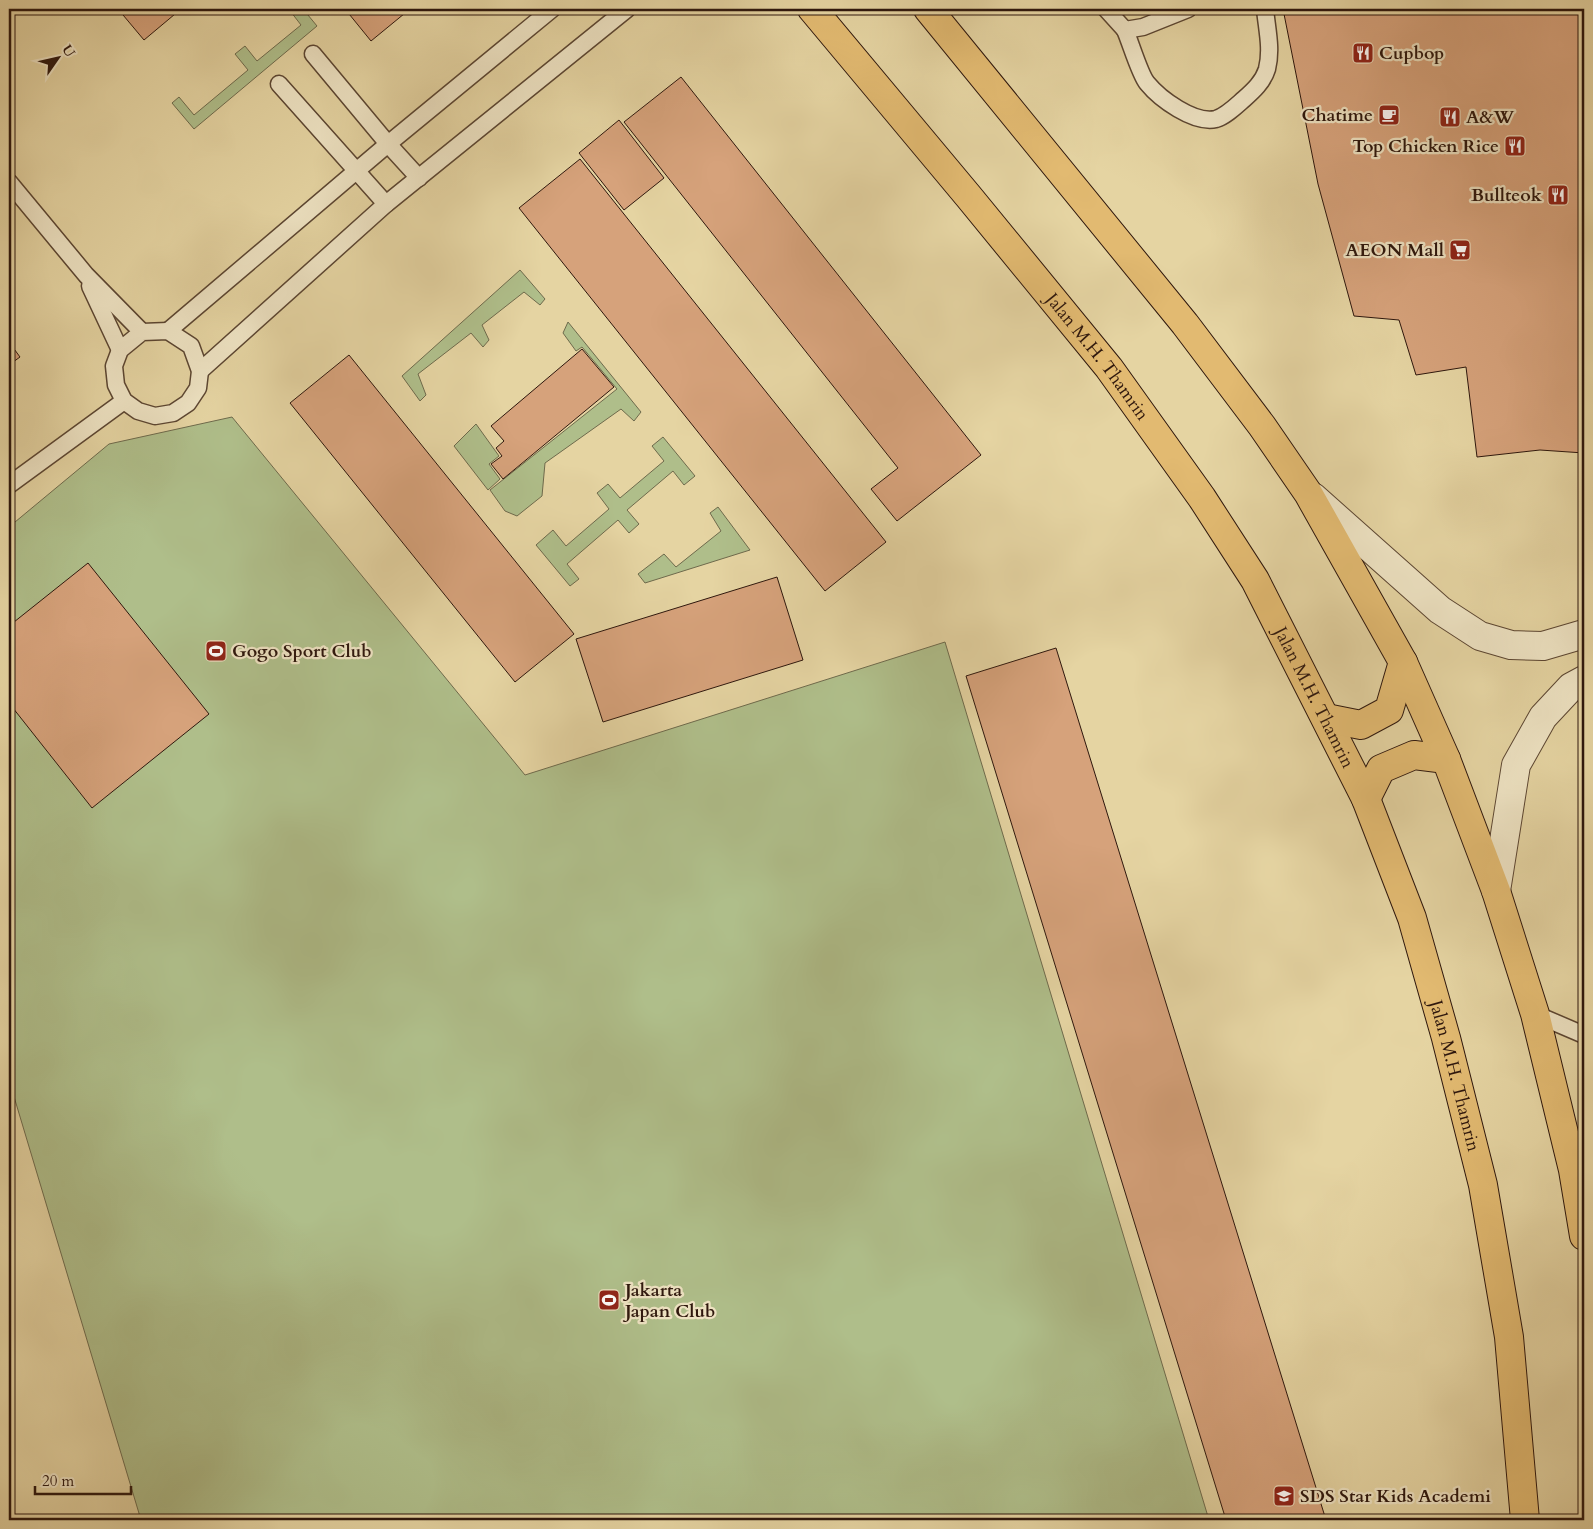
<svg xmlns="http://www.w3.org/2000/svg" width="1593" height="1529" font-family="Cardo,serif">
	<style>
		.green { fill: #afbe8a; stroke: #6e6a4c }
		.building { fill: #d6a27b; stroke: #2e170d }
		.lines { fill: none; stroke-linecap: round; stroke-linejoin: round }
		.service-casing { stroke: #5c4632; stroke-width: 19 }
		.minor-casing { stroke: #5c4632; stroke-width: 30 }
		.primary-casing { stroke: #2e170d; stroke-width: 30 }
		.service { stroke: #eee3c3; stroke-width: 16 }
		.minor { stroke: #eee3c3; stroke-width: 28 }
		.primary { stroke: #e2ba71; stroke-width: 28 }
		.labels { text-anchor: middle; stroke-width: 4.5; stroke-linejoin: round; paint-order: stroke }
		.poi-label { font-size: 18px; font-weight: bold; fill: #2e170d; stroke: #eee3c3; text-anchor: start }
		.street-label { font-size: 18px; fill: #2e170d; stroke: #eee3c3 }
	</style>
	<rect width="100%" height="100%" fill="#e5d4a2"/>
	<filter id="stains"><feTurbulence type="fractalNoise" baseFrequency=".004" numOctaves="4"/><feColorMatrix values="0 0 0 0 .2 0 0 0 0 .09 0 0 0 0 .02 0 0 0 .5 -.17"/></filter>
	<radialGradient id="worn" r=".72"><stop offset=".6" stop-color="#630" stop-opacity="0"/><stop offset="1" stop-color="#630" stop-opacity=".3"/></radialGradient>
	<g class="green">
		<polygon points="295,9 303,9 317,26 194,129 172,103 179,97 194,115 248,70 235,54 245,46 257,61 301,25 291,12"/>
		<polygon points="520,270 545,299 540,305 524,292 482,325 489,340 483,347 471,333 418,374 426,395 420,401 402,376"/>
		<polygon points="568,322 641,412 634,421 621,409 545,463 542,496 517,516 505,511 490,490 617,389 582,347 576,351 563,333"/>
		<polygon points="232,417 525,775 945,642 1209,1520 141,1520 9,1080 9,527 109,444"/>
		<polygon points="476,424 499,456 489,464 500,479 488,490 454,446"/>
		<polygon points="663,437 695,476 684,485 673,471 627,510 639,524 629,533 618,520 567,564 579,579 570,586 536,545 553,530 566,546 609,509 597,493 608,484 620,498 664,461 652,446"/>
		<polygon points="718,507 750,550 645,583 638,574 664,554 676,567 721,531 710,513"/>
	</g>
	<g class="building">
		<polygon points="118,9 181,9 144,40"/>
		<polygon points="345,9 410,9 371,41"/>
		<polygon points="1283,9 1584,9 1584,453 1540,450 1477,457 1466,367 1416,375 1399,320 1354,316 1318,184"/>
		<polygon points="681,77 981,455 897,521 871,489 898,468 624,122"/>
		<polygon points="619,120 664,178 624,210 579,153"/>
		<polygon points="580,159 886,542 825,591 519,208"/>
		<polygon points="9,342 20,357 9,365"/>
		<polygon points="582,349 614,387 503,479 491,464 502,456 496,448 504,441 491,426"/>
		<polygon points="349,355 574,634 515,682 290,403"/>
		<polygon points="88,563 209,714 92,808 9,703 9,626"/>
		<polygon points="777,577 803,660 603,722 576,639"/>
		<polygon points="1056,648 1326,1520 1226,1520 966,676"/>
	</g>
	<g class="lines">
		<g class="service-casing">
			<g id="service">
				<polyline points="1106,9 1125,30 1143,27 1188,9"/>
				<path d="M1125,30C1130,41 1140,75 1147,83C1160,99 1194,124 1216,119C1226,116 1236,106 1244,99C1253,91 1263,82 1267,69C1272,49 1267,30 1265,9"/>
				<polyline points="313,54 388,144 419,178"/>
				<polyline points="279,84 386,204"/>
				<polyline points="9,182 86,275 142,332 168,331 191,346 200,371 198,388 188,403 173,413 155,416 138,411 124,401 116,385 114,366 120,350 142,332"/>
				<polyline points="90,286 120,350"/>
				<polyline points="168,331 388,144 552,9"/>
				<polyline points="200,371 386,204 627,9"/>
				<polyline points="9,485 124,401"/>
				<polyline points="1535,1014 1584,1035"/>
			</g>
		</g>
		<g class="minor-casing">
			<g id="minor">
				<polyline points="1313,497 1440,610 1480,636 1511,645 1543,646 1584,634"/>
				<polyline points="1496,891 1516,765 1543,717 1571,687 1584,680"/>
			</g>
		</g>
		<g class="primary-casing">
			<g id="primary">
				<path id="s1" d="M812,9L969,197L1109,368L1202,498L1255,580L1366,799L1412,918L1446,1038L1483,1185L1509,1337L1525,1520"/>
				<polyline points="928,9 1185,324 1262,426 1308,493 1403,662 1446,759 1496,891 1535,1014 1573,1170 1584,1236"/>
				<polyline points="1326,718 1361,725 1389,710 1403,662"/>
				<polyline points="1366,799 1381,769 1414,755 1446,759"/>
			</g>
		</g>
		<use href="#service" class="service"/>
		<use href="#minor" class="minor"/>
		<use href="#primary" class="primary"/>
	</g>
	<defs>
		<g id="restaurant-square" transform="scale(1.125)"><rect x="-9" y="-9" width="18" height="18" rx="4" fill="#8f2418" stroke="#eee3c3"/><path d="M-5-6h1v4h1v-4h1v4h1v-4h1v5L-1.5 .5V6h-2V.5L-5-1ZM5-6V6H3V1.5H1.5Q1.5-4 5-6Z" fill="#fff"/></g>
		<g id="cafe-square" transform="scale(1.125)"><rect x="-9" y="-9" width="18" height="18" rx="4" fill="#8f2418" stroke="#eee3c3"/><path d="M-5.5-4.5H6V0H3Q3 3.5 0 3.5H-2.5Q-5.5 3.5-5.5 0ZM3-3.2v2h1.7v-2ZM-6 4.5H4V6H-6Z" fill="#fff"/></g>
		<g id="supermarket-square" transform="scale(1.125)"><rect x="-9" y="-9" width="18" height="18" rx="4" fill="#8f2418" stroke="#eee3c3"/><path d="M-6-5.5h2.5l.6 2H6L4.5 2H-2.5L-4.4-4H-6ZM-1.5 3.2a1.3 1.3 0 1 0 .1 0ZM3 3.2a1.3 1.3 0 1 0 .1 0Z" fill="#fff"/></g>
		<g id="stadium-square" transform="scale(1.125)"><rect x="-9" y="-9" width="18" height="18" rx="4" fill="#8f2418" stroke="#eee3c3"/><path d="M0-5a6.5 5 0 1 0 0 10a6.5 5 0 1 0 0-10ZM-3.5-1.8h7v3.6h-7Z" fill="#fff"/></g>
		<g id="school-square" transform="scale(1.125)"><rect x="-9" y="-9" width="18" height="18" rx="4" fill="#8f2418" stroke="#eee3c3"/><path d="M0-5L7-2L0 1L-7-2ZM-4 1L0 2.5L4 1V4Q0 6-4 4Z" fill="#fff"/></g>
	</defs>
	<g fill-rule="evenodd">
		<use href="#restaurant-square" x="1363" y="53"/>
		<use href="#cafe-square" x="1389" y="115"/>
		<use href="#restaurant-square" x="1450" y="117"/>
		<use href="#restaurant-square" x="1515" y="146"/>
		<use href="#restaurant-square" x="1558" y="195"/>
		<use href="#supermarket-square" x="1460" y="250"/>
		<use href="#stadium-square" x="216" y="651"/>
		<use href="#stadium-square" x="609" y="1300"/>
		<use href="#school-square" x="1284" y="1496"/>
	</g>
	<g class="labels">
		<g class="poi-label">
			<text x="1379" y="59">Cupbop</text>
			<text x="1373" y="121" text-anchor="end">Chatime</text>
			<text x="1466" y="123">A&amp;W</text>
			<text x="1499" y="152" text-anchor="end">Top Chicken Rice</text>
			<text x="1542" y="201" text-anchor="end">Bullteok</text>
			<text x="1444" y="256" text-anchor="end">AEON Mall</text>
			<text x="232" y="657">Gogo Sport Club</text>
			<text x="625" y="1296">Jakarta<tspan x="625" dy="21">Japan Club</tspan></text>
			<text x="1300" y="1502">SDS Star Kids Academi</text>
		</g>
		<g class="street-label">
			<text dy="6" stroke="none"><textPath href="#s1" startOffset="450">Jalan M.H. Thamrin</textPath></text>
			<text dy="6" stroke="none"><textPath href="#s1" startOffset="855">Jalan M.H. Thamrin</textPath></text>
			<text dy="6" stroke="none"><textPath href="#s1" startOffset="1260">Jalan M.H. Thamrin</textPath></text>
		</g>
	</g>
	<rect width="1593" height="1529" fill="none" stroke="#e5d4a2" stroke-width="30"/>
	<rect x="10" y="10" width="1573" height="1509" fill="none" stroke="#2e170d" stroke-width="2.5"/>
	<rect x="15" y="15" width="1563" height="1499" fill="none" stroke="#2e170d"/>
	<g transform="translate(58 58) rotate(56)" stroke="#eee3c3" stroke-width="4" paint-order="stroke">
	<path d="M0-4L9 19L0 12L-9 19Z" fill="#2e170d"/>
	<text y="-8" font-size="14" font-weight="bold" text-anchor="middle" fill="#2e170d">U</text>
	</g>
	<path d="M35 1486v8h96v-8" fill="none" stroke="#2e170d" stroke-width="2.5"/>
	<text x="42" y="1486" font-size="15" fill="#2e170d" stroke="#eee3c3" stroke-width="4" paint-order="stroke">20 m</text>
	<rect width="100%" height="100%" filter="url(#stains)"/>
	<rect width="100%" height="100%" fill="url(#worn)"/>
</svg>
